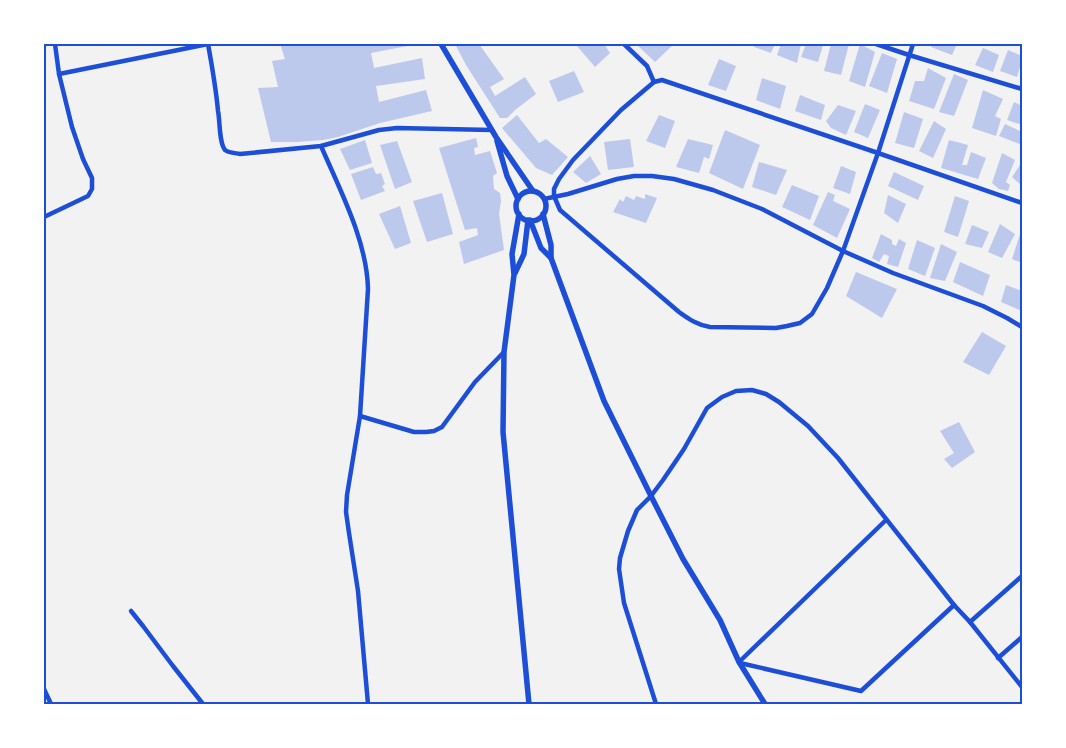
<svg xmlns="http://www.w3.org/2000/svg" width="1066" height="748" font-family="Cabin,sans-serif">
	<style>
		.building { fill: #bdc9ec }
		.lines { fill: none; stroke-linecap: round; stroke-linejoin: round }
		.minor { stroke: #1d4ed8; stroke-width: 4.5 }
		.tertiary { stroke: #1d4ed8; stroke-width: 5.5 }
		.neatline { fill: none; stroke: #1d4ed8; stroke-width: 2 }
	</style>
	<rect width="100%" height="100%" fill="#f2f2f2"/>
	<g class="building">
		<polygon points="280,44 318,44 319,45 329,44 413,44 413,45 371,53 374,68 422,58 425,79 376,86 379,102 426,90 432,111 380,123 338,137 323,140 297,142 271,142 258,88 278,87 272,61 285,59"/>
		<polygon points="455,44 479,44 504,79 490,87 495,96 525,77 536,94 515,110 507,118 500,118 466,65"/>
		<polygon points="580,44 604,44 610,53 595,67 577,46"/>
		<polygon points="636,44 674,44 655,62"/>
		<polygon points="755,44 775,44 771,53 754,47"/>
		<polygon points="781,44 801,44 797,63 777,55"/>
		<polygon points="806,44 823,45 818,62 801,57"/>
		<polygon points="831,44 849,44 841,75 824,71"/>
		<polygon points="860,44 875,52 865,87 849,81"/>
		<polygon points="932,44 957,44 952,55 931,47"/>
		<polygon points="983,48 999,55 993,72 975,65"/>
		<polygon points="1008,50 1022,56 1022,60 1017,77 1000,71"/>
		<polygon points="882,53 897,59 887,93 869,86"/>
		<polygon points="719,59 736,66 726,91 708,85"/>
		<polygon points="928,68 946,78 934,109 909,101 915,81 924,81"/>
		<polygon points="574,71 584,92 558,102 549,81"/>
		<polygon points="954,74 968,80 954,116 939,112"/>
		<polygon points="762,78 786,86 780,109 756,100"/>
		<polygon points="983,90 1003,99 995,116 1001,119 996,136 972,128"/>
		<polygon points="800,95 825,105 821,120 795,111"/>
		<polygon points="1014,102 1022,106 1022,125 1007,120"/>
		<polygon points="865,104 880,110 868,138 854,132"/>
		<polygon points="838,105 856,111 846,135 831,128 826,121"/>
		<polygon points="904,112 923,119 914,148 895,143"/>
		<polygon points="517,115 539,143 546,139 568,157 552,175 536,168 502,128"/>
		<polygon points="659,115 675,121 665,148 646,141"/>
		<polygon points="934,121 946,129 933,158 919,151"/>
		<polygon points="1005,124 1022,132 1022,145 999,136"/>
		<polygon points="725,130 760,145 743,189 709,173"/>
		<polygon points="476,138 478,147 474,148 475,155 490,151 497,173 493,176 494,189 500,193 501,201 499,214 504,250 464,264 459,242 478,235 477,228 465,230 439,148"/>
		<polygon points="630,139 634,167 608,170 604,142"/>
		<polygon points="688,139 713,145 709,159 704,157 699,173 676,167"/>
		<polygon points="365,140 372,163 350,170 340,149"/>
		<polygon points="949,140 968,145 962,165 967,165 971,152 986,158 978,179 941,168"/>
		<polygon points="397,141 412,182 395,189 380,145"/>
		<polygon points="1002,153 1015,160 1006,182 1010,185 1008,191 999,189 992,183"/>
		<polygon points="590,156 601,174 586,183 573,172"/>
		<polygon points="759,162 787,170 776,195 752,187"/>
		<polygon points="1022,162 1022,186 1012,177"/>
		<polygon points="841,166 856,172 850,194 833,188"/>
		<polygon points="373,167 376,174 381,173 385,184 382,186 385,191 361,200 351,174"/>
		<polygon points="894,172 924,186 918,200 888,186"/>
		<polygon points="792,185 819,196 810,220 782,207"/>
		<polygon points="828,192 835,195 833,201 850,209 837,238 813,225"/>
		<polygon points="442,193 453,234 427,242 413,201"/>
		<polygon points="645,194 657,198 646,223 613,212 620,199 623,202 626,196 634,200 636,196 645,199"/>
		<polygon points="888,195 906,204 898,223 884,213"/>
		<polygon points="955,196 969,201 958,237 944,232"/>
		<polygon points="400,206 411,243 395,249 379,214"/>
		<polygon points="1000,224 1015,234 1002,258 988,252"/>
		<polygon points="972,225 989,232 982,248 965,244"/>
		<polygon points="1022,228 1022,263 1012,259"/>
		<polygon points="881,234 892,240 892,244 896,246 899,239 906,243 898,267 887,264 889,256 884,254 879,262 872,258"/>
		<polygon points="917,240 935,248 925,276 908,269"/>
		<polygon points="941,244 957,252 945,281 930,278"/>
		<polygon points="960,262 990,275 983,296 953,282"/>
		<polygon points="856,272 897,289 882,318 846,296"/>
		<polygon points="1006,285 1022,291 1022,311 1001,302"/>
		<polygon points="982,332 1006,346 989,375 963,362"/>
		<polygon points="959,422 975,452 952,468 944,459 954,453 940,431"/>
	</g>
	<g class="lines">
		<g class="minor">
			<path d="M208,44C212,66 216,88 218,111C220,120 219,143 225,150C229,153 235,153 240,154L321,146L379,130L397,128L492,130"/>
			<polyline points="624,44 647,66 654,82 662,80 878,153 1022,203"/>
			<polyline points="876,44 909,55 1022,89"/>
			<polyline points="59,74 208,44"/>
			<path d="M654,82L621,110L573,160L559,179L554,189V196L560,210L679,312C689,319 697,325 710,327L776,328L787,326L800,323L812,314L827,288L843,251L878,153L913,44"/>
			<path d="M321,146C340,190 367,241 368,289L360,416L347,495L346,512L349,533L358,591L368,704"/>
			<polyline points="544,199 568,194 617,179 634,176 652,176 674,179 713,190 762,209 843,251 893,273 983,306 1007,318 1022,327"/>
			<polyline points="44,217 88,196 92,189 92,178 83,159 72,127 59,74 55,44"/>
			<polyline points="360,416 414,432 426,432 434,431 442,427 475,382 504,352"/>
			<polyline points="131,611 143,626 173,666 203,704"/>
			<polyline points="970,622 1022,576"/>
			<polyline points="998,658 1022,637"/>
			<polyline points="739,662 886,520"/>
			<polyline points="740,663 861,691 954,605"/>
			<polyline points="44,689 51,704"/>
			<polyline points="656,704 624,603 619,569 620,558 628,531 637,510 651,496 663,480 684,449 707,408 722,397 736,391 752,390 766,394 779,402 808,426 838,458 954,605 970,622 1022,687"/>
		</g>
		<g class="tertiary">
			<polyline points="441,44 496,137 533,191"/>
			<polyline points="497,141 507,176 518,199"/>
			<circle cx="531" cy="206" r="15"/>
			<polyline points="519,214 512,254 514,275 504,352 503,432 529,704"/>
			<polyline points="543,214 551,245 551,258 604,401 651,496 683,559 720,620 739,662 765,704"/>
			<polyline points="530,220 541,248 551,258"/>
			<polyline points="515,273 524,254 528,220"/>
		</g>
	</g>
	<rect width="1066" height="748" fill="none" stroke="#ffffff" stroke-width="90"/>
	<rect x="45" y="45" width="976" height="658" class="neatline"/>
</svg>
